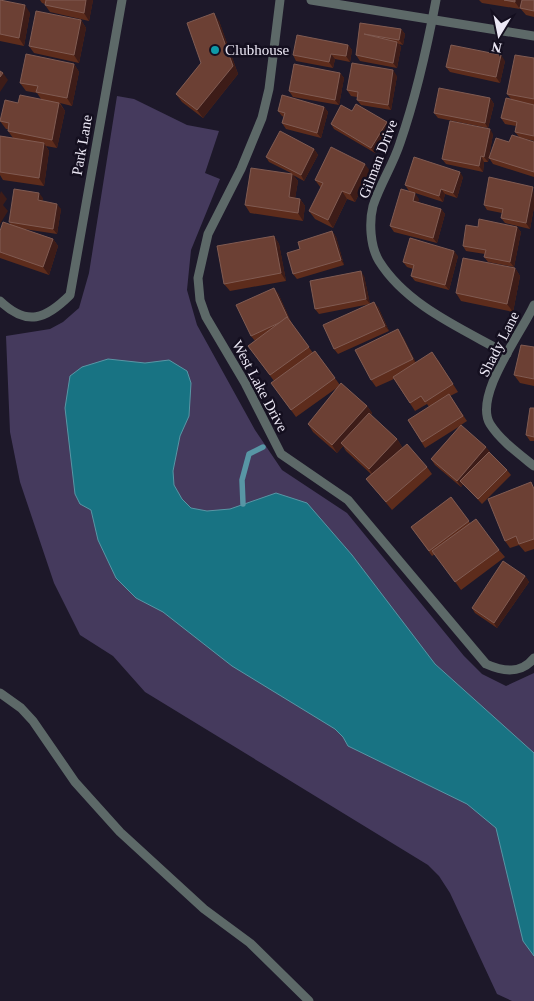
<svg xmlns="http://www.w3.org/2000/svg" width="534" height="1001" font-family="Georgia,serif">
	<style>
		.green { fill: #453a5d }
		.water { fill: #187383; stroke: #5896a5 }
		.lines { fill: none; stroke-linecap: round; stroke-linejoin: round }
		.stream { stroke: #5896a5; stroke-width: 5.5 }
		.lane { stroke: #5d6968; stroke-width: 9 }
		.wall { fill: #5d2c1c }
		.shaded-wall { fill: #3d1c18 }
		.building { fill: #6c4034; stroke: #805b52 }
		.culture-dot { fill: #0f9aa8; stroke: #140f1f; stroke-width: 2 }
		.labels { text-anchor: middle; stroke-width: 5; stroke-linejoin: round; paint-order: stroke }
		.poi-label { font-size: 15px; fill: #ece8f5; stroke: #140f1f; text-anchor: start }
		.street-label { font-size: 15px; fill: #ece8f5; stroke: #140f1f }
	</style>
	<rect width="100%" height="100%" fill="#1d1829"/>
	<polygon class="green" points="117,96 134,99 187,125 219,131 205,173 220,179 191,250 187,290 197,325 255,430 282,470 347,513 464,656 482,674 506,686 534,673 534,1001 512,1001 497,994 450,893 439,876 428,865 145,692 113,656 80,635 54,583 20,482 10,432 6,336 50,329 63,322 79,308 89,273"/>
	<polygon class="water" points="108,359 145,363 169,360 187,371 191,383 189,416 180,436 173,471 174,485 182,499 191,508 207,511 230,509 276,493 307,503 352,555 435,664 534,753 534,956 523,941 496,828 467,804 348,746 343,737 335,729 232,666 163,612 136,598 116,578 98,540 91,510 80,504 75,494 65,408 70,376 82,367"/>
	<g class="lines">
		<polyline class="stream" points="243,504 242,480 249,454 263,447"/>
		<g class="lane">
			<path d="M280,0L269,89L262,118L241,169L208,234L198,278L200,300L206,317L245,383L281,454L348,500L486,664C504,672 521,674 534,658"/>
			<polyline points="311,0 534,36"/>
			<path d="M436,0C427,48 416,97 400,143C393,165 380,184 373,206C369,222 370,246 379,261C407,306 463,329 507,354"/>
			<path d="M0,301C27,327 46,319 70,295L122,0"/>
			<path d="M534,305C522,332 473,396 490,424C500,440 519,454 534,466"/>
			<polyline points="0,693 21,708 33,721 75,782 120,832 204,909 250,943 309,1001"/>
		</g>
	</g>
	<g class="wall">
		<polygon points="0,0 30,13 24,46 0,41"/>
		<polygon points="40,0 93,0 89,21 50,12 45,5 45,4 42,3"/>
		<polygon points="479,0 534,0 534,17 526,15 520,8 520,9 482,3"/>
		<polygon points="81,20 86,28 79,63 34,53 29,46"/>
		<polygon points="219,21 238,74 203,118 182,102 176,94 201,63"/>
		<polygon points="360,23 401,29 405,34 403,45 399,44 401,47 397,68 360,61 356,55"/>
		<polygon points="348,45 352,50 350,62 335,59 333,68 296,61 293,55"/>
		<polygon points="534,58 534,141 522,138 534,142 534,177 493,164 489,158 509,142 519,137 515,132 516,126 505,124 501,118 511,99 507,94"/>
		<polygon points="505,61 500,83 450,72 446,67"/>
		<polygon points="74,64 79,72 72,106 60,103 65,111 57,148 46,146 49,151 44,186 3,180 0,175 0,136 13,138 8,131 8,129 6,129 0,121 18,103 41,99 37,93 26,91 20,83"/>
		<polygon points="340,73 344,78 339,105 293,97 289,91"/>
		<polygon points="397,76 391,110 361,105 357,100 357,97 351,96 347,90"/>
		<polygon points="490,98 494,104 488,128 438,118 434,113"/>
		<polygon points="324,107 328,112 321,138 286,129 282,123 284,117 282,116 278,111"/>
		<polygon points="352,111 390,127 375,153 334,129 331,124"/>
		<polygon points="493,134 488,162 484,162 483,172 446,164 442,159"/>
		<polygon points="314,149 318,155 304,181 293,175 298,181 295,198 300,199 305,206 303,221 250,213 245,205 291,173 269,162 266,157"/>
		<polygon points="370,171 355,202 347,199 333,228 315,219 309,211 321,188 315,180"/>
		<polygon points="463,177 457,198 445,194 443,202 409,191 405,185"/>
		<polygon points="533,187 534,207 530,229 505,223 501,218 502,213 487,210 484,205"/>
		<polygon points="43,198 42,201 61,209 57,234 24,229 53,239 58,246 49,275 0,258 0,231 11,225 9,222"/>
		<polygon points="419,199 418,202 441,209 445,214 437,243 394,232 390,226"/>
		<polygon points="478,227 517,227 521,232 514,267 488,262 484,257 485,254 466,251 463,246"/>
		<polygon points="332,231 336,237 344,265 297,279 293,274 300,249"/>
		<polygon points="274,236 279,244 286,281 230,291 224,284"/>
		<polygon points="458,256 449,290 415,281 411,276 413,269 407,267 403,262"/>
		<polygon points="515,268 520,276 513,312 461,301 456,293"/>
		<polygon points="364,276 370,304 378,307 389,331 338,354 334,349 370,304 319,314 315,309"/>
		<polygon points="278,293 292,324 313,353 315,351 340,385 367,406 372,413 371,415 397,439 402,447 399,450 427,467 432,474 392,510 372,486 366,479 371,474 346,451 343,446 337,453 313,432 308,424 338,387 296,417 271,383 274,381 248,346 255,341 251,336"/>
		<polygon points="403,337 416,363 438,360 458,392 450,396 467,421 461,425 490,452 489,453 507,470 511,475 482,504 463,484 461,487 435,465 431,459 460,426 425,448 408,420 429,407 427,404 415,411 394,379 376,387 371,380"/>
		<polygon points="534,347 534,386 520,383 514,375"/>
		<polygon points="534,408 534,441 530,441 526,435"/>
		<polygon points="534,486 534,549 525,552 519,545 510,548 505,541"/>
		<polygon points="451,497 470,523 499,550 505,557 461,590 435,554 432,556 411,527"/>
		<polygon points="525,576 529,582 497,628 475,613 472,608"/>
	</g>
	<g class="shaded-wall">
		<polygon points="86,0 93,0 89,21 84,13"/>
		<polygon points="515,0 522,0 520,9 515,2"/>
		<polygon points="25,5 30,13 24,46 19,38"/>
		<polygon points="214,13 219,21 238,74 203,118 197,110"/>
		<polygon points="81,20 86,28 79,63 74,55"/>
		<polygon points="401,29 405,34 403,45 399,40"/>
		<polygon points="397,42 401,47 397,68 393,63"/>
		<polygon points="348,45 352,50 350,62 346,56"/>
		<polygon points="331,54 335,59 333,68 329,62"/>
		<polygon points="501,55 505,61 500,83 496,77"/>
		<polygon points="74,64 79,72 72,106 67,98"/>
		<polygon points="393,70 397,76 391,110 388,105"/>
		<polygon points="3,73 8,80 0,92 0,77"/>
		<polygon points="340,73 344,78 339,105 335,100"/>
		<polygon points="490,98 494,104 488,128 485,123"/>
		<polygon points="59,103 65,111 57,148 52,140"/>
		<polygon points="324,107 328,112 321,138 317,133"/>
		<polygon points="387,122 390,127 375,153 371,148"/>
		<polygon points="490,129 493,134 488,162 484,157"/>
		<polygon points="44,143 49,151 44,186 39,178"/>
		<polygon points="314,149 318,155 304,181 301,175"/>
		<polygon points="481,156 484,162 483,172 479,166"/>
		<polygon points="365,164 370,171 355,202 350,194"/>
		<polygon points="460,172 463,177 457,198 453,193"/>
		<polygon points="292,174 298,181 294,205 289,197"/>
		<polygon points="533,187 534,207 530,229 526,223"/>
		<polygon points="441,189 445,194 443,202 439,196"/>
		<polygon points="1,191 7,199 3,205 8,211 0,224 0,194"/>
		<polygon points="342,191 347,199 333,228 328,220"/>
		<polygon points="39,193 43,198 41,206 38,200"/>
		<polygon points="415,193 419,199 417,206 413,201"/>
		<polygon points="300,199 305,206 303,221 298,213"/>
		<polygon points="57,204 61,209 57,234 53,229"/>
		<polygon points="441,209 445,214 437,243 433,238"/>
		<polygon points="517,227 521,232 514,267 510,262"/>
		<polygon points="332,231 336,237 344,265 341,260"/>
		<polygon points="274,236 279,244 286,281 281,273"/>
		<polygon points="53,239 58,246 49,275 43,267"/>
		<polygon points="454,251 458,256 449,290 445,285"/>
		<polygon points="515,268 520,276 513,312 507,304"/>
		<polygon points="361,271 364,276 370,304 366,299"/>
		<polygon points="274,288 278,293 292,324 288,318"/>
		<polygon points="374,302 378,307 389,331 385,326"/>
		<polygon points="398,329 403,337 418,367 413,359"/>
		<polygon points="367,406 372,413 344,446 341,443 343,446 337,453 332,445"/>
		<polygon points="397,439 402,447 374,477 369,469"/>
		<polygon points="486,447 490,452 463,484 460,481 463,484 461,487 457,481"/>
		<polygon points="525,576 529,582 497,628 494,623"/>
	</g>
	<g class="building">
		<polygon points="0,0 25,5 19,38 0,34"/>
		<polygon points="46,0 86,0 84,13 45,5"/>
		<polygon points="504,0 515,0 515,2"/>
		<polygon points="522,0 534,0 534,11 520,8"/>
		<polygon points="36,11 81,20 74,55 29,46"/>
		<polygon points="214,13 233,66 197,110 176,94 201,63 187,23"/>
		<polygon points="360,23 401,29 399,40 364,34 397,42 393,63 356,55"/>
		<polygon points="297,35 348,45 346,56 331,54 329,62 293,55"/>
		<polygon points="451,45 501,55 496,77 446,67"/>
		<polygon points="26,54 74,64 67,98 36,92 38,86 20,83"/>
		<polygon points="515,55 534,58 534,99 507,94"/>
		<polygon points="352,63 393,70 388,105 357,100 358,92 347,90"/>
		<polygon points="294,64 340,73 335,100 289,91"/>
		<polygon points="0,71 3,73 0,77"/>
		<polygon points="439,88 490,98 485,123 434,113"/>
		<polygon points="20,95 59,103 52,140 8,131 9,123 0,121 5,100 18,103"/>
		<polygon points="282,95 324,107 317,133 282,123 285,113 278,111"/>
		<polygon points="506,98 534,105 534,136 515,132 517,122 501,118"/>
		<polygon points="356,104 387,122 371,148 331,124 341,105 352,111"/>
		<polygon points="450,121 490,129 484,157 481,156 479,166 442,159"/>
		<polygon points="280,131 314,149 301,175 266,157"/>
		<polygon points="512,135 534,142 534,172 489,158 496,138 509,142"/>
		<polygon points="0,136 44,143 39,178 0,172"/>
		<polygon points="331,147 365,164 350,194 342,191 328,220 309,211 323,183 315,180"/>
		<polygon points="414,157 460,172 453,193 441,189 439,196 405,185"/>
		<polygon points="251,168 292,174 289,197 300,199 298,213 245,205"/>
		<polygon points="489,177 533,187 526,223 501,218 503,209 484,205"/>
		<polygon points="14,189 39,193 38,200 57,204 53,229 9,222"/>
		<polygon points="401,189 415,193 413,201 441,209 433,238 390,226"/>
		<polygon points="479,219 517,227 510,262 484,257 486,250 463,246 466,225 478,227"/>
		<polygon points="3,222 53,239 43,267 0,252 0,231"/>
		<polygon points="332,231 341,260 293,274 287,253 300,249 298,242"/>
		<polygon points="274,236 281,273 224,284 217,246"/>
		<polygon points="410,238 454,251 445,285 411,276 414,265 403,262"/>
		<polygon points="463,258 515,268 507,304 456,293"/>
		<polygon points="361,271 366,299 315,309 310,281"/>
		<polygon points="274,288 288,318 287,317 281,322 251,336 236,305"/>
		<polygon points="374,302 385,326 334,349 323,325"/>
		<polygon points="287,317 309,347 270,375 248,346"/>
		<polygon points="398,329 413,359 371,380 355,350"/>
		<polygon points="521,345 534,347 534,379 514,375"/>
		<polygon points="315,351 335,378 291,410 271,383"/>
		<polygon points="432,352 453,384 425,402 421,396 410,403 393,377"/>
		<polygon points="341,383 367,406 332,445 308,424"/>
		<polygon points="449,394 463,416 422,442 408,420"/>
		<polygon points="530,408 534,408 534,437 526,435"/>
		<polygon points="369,413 397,439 369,469 341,443"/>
		<polygon points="461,425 486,447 457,481 431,459"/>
		<polygon points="407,444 427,467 386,502 366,479"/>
		<polygon points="489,452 507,470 478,499 460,481"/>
		<polygon points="531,482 534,489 534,539 519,544 516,536 505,541 488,499"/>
		<polygon points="451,497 469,521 429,551 411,527"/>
		<polygon points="476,519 499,550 455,582 432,551"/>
		<polygon points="503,561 525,576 494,623 472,608"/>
	</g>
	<circle class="culture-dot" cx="215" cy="50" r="5"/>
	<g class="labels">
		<g class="poi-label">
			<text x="225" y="55">Clubhouse</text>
		</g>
		<g class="street-label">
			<text transform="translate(82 145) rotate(-80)" y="5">Park Lane</text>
			<text transform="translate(378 159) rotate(-69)" y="5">Gilman Drive</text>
			<text transform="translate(499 344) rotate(-63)" y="5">Shady Lane</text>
			<text transform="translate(260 386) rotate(62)" y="5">West Lake Drive</text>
		</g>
	</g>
	<g transform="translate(499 35) rotate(190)" stroke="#140f1f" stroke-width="4" paint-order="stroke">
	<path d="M0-4L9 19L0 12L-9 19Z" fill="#ece8f5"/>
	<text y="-8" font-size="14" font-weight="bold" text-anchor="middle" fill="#ece8f5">N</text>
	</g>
</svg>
